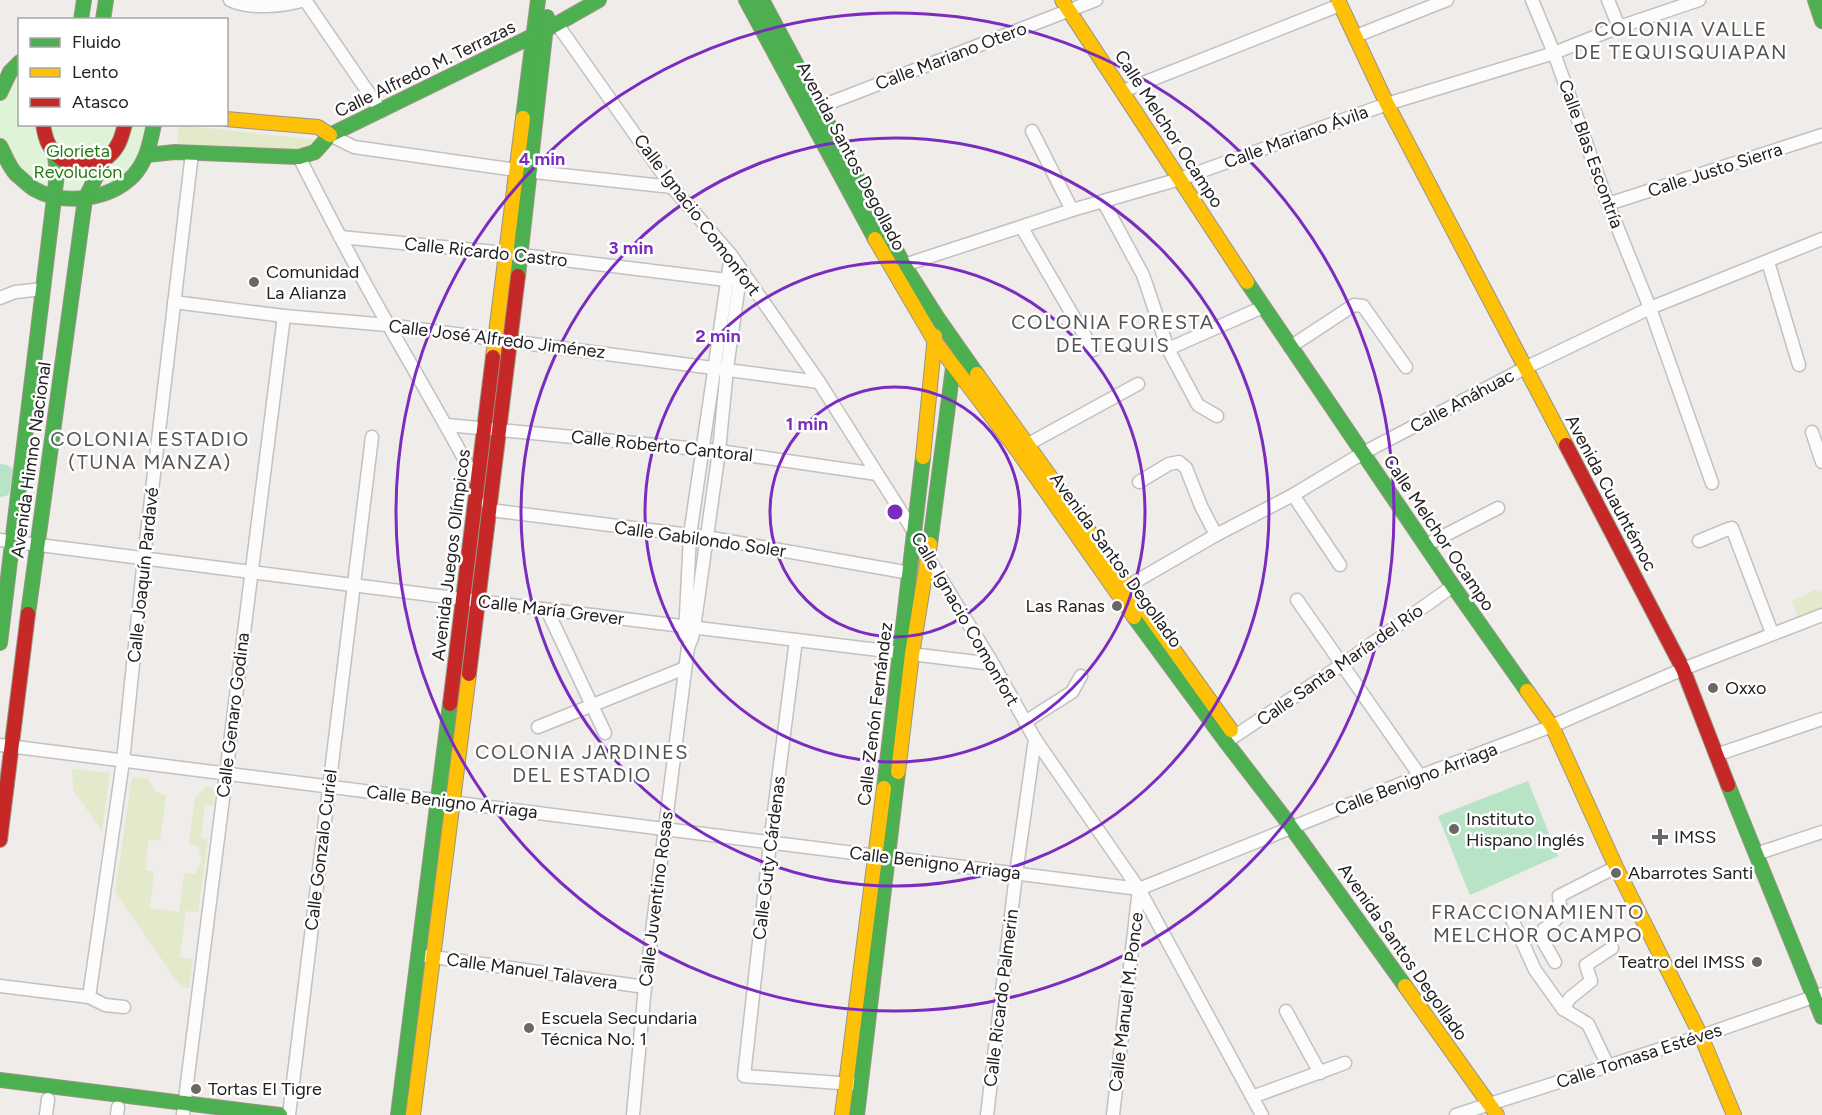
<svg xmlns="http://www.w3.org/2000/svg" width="1822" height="1115" font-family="Figtree,sans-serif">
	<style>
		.grass { fill: #e3eacb }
		.park { fill: #def3d7 }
		.pitch { fill: #b7e3c6 }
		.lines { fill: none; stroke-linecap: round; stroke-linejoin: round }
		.street-casing { stroke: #c2c1c0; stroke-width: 15 }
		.fast-casing { stroke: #999582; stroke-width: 16 }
		.slow-casing { stroke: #999582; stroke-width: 16 }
		.jam-casing { stroke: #999582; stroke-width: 16 }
		.street { stroke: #fdfcfc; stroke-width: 12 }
		.fast { stroke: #4caf50; stroke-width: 14 }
		.slow { stroke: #ffc107; stroke-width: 14 }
		.jam { stroke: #c62828; stroke-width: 14 }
		.ring { fill: none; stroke: #7b2cbf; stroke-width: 3 }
		.poi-dot { fill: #696867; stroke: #fff; stroke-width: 2 }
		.labels { text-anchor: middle; stroke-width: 5; stroke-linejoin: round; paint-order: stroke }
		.street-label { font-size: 18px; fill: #212121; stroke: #fff }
		.park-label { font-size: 18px; fill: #227e10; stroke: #fff }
		.poi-label { font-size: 18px; fill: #212121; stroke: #fff; text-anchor: start }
		.neighbourhood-label { font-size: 20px; letter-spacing: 1.5px; fill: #545454; stroke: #fff }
		.centre { fill: #7b2cbf; stroke: #fff; stroke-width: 3 }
		.ring-label { font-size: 18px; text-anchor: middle; font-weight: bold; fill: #7b2cbf; stroke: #fff; stroke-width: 5; stroke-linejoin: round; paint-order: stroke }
	</style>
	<rect width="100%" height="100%" fill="#efecea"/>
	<g class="grass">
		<polygon points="179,125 317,140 314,145 292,156 177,143"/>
		<polygon points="1815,590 1822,592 1822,609 1798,618 1792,601"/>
		<polygon points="72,769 110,773 102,831 73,790"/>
		<polygon points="132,777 148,779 156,792 166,796 160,841 149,839 145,870 154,872 150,908 179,912 184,873 195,874 202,861 198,846 189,845 195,797 207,786 216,789 213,805 205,805 201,837 208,839 198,912 186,911 180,957 193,959 189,988 181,987 115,892"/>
	</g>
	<polygon class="park" points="19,62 20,124 154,125 146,158 109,192 46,195 0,146 0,93"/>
	<g class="pitch">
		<polygon points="0,464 7,465 13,469 9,495 0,497"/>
		<polygon points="1528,781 1558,856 1470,895 1438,816"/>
	</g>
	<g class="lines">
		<g class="street-casing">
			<g id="street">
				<path d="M230,0C249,10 285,6 304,0"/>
				<polyline points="305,0 381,111"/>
				<polyline points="1532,0 1554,53 1608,204 1650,308 1712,483"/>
				<polyline points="1608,0 1619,27"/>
				<polyline points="557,24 672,187 731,255 819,382 916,535"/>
				<polyline points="1356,36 1447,0"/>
				<polyline points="1123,91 1340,5"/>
				<polyline points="812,111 819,107 1096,0"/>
				<polyline points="1032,131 1072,210"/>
				<polyline points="330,135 354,147 516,170 672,187"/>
				<path d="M299,157C328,214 357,271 389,326C419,379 450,431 478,485"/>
				<polyline points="1103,201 1143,275 1168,349 1198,405 1217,416"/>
				<polyline points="1608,204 1822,135"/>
				<polyline points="1022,228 1093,350"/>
				<polyline points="340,237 506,253 727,280 740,280"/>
				<polyline points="1768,262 1799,365"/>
				<polyline points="898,267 1072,210 1180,179 1387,104 1554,53 1619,27 1699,0"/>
				<polyline points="0,298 15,292 43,289"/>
				<polyline points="174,302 284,316 388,325 819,382"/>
				<polyline points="1290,347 1354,305 1363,306 1406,367"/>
				<polyline points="1168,349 1263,307"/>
				<polyline points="447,425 719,451 877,474"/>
				<polyline points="1812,432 1822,462"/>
				<polyline points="1021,448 1138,384"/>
				<polyline points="1139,482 1169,464 1179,462 1186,468 1201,506 1216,535"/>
				<polyline points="1293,495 1340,565"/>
				<polyline points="487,503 490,509 498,511 706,537 910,573"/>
				<polyline points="0,540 478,601 993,664"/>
				<polyline points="1699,541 1728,529 1732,528 1772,633"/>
				<polyline points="1426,545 1498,508"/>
				<polyline points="927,556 993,664 1035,739 1139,889 1262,1115"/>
				<polyline points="1121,590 1216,535 1293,495 1363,453 1525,368 1650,308 1822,239"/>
				<polyline points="1297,600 1420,776"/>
				<polyline points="547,610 605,733"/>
				<polyline points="685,635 690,535 731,255"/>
				<polyline points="796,640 770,843 744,1076 853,1084"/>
				<polyline points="1025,722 1072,692 1081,676"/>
				<polyline points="538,727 685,668"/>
				<polyline points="1226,742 1343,664 1453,586"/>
				<polyline points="0,745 1139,889 1420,776 1552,726 1683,669 1822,615"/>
				<polyline points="1716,755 1822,719"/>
				<polyline points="1756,854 1822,832"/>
				<polyline points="1510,915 1535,970 1563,1009 1588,1024 1608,1066"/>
				<polyline points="426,956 645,987"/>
				<path d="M1555,962L1542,939L1544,929C1560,917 1562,916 1559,896L1616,867"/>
				<polyline points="0,986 89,997 105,1005 124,1007"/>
				<polyline points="89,997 123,761 144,558 192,153"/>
				<polyline points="1563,1009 1570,998 1591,981 1586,965 1612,948"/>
				<polyline points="1286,1011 1320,1073"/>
				<polyline points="1252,1097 1345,1063"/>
				<polyline points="46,1115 48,1099"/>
				<polyline points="117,1115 118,1107"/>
				<polyline points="183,1115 284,316"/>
				<polyline points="289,1115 372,437"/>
				<polyline points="633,1115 645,987 688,647 692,638 694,628 719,451 727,368 741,270"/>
				<polyline points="987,1115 1016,874 1035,739"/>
				<polyline points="1113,1115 1139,889"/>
				<polyline points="1456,1115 1701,1036 1822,994"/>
			</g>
		</g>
		<g class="fast-casing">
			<g id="fast">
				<polyline points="746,0 875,239"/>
				<polyline points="762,0 904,265 937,317 977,374"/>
				<polyline points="1815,0 1822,21"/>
				<polyline points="81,20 84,0"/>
				<polyline points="103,20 106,0"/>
				<polyline points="0,93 10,72 20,62"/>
				<polyline points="523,118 538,0"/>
				<path d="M0,146C5,155 9,167 16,174C22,179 28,185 34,189C64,206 110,200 134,175C147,160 150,143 154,124"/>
				<polyline points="147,155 175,152 299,157 315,152 330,135 555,25 599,0"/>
				<polyline points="518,276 547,17"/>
				<polyline points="1247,282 1453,586 1527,691"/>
				<polyline points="930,544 954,360"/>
				<polyline points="28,614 85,199 104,161"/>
				<polyline points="1134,617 1226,742 1286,820 1405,986"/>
				<polyline points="0,643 57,174 55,155"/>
				<polyline points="1728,785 1822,1017"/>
				<polyline points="884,788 923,457"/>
				<polyline points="0,1080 280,1115"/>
				<polyline points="398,1115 450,704"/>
				<polyline points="857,1115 898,772"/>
			</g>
		</g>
		<g class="slow-casing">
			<g id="slow">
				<polyline points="1062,0 1247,282"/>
				<polyline points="1338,0 1387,104 1566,445"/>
				<polyline points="226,119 318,127 330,135"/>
				<polyline points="875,239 934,340 1017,450 1134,617"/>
				<polyline points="493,357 523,118"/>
				<polyline points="977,374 1231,730"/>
				<polyline points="923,457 935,336"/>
				<polyline points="1527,691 1552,726 1616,867 1701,1036 1734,1115"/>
				<polyline points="898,772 912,654 930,544"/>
				<polyline points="1405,986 1497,1115"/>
				<polyline points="413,1115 469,674"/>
				<polyline points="842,1115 884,788"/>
			</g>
		</g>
		<g class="jam-casing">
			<g id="jam">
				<path d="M43,124C44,130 45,137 48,143C59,167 93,173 111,154C120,145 122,135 125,124"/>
				<polyline points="1566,445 1683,669 1728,785"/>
				<polyline points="469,674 518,276"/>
				<polyline points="450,704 493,357"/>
				<polyline points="0,840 28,614"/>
			</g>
		</g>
		<use href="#street" class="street"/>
		<use href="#fast" class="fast"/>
		<use href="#slow" class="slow"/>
		<use href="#jam" class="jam"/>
	</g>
	<g class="ring">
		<circle cx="895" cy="512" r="125"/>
		<circle cx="895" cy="512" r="250"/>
		<circle cx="895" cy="512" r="374"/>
		<circle cx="895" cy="512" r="499"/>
	</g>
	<g class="poi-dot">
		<circle cx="254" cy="282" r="6"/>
		<circle cx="1117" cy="606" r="6"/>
		<circle cx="1713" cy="688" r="6"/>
		<circle cx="1454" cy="829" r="6"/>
		<path d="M1657 828h6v6h6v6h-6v6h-6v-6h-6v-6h6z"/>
		<circle cx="1616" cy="873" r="6"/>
		<circle cx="1757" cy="962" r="6"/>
		<circle cx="529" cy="1028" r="6"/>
		<circle cx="196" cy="1089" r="6"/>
	</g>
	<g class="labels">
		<g class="street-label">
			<text transform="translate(951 56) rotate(-21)" y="6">Calle Mariano Otero</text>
			<text transform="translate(425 69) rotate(-26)" y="6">Calle Alfredo M. Terrazas</text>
			<text transform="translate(1169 129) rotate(57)" y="6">Calle Melchor Ocampo</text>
			<text transform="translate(1296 137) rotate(-20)" y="6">Calle Mariano Ávila</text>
			<text transform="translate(1591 154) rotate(70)" y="6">Calle Blas Escontría</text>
			<text transform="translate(851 156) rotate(62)" y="6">Avenida Santos Degollado</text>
			<text transform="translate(1715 170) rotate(-18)" y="6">Calle Justo Sierra</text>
			<text transform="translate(697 215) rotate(53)" y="6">Calle Ignacio Comonfort</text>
			<text transform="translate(486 252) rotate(6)" y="6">Calle Ricardo Castro</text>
			<text transform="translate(497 339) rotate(7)" y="6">Calle José Alfredo Jiménez</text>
			<text transform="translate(1462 401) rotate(-28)" y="6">Calle Anáhuac</text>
			<text transform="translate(662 446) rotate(6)" y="6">Calle Roberto Cantoral</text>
			<text transform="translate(31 460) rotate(-82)" y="6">Avenida Himno Nacional</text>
			<text transform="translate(1611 493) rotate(62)" y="6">Avenida Cuauhtémoc</text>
			<text transform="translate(1439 533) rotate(56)" y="6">Calle Melchor Ocampo</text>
			<text transform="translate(700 539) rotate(8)" y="6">Calle Gabilondo Soler</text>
			<text transform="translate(451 555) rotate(-83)" y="6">Avenida Juegos Olímpicos</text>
			<text transform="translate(1116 560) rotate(54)" y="6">Avenida Santos Degollado</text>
			<text transform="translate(143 575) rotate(-84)" y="6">Calle Joaquín Pardavé</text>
			<text transform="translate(551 610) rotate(7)" y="6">Calle María Grever</text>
			<text transform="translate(965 619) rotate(60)" y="6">Calle Ignacio Comonfort</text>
			<text transform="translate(1340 665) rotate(-35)" y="6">Calle Santa María del Río</text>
			<text transform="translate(875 714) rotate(-83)" y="6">Calle Zenón Fernández</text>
			<text transform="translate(233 715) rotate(-83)" y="6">Calle Genaro Godina</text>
			<text transform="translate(1416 779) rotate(-21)" y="6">Calle Benigno Arriaga</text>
			<text transform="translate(452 802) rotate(7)" y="6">Calle Benigno Arriaga</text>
			<text transform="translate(321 850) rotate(-83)" y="6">Calle Gonzalo Curiel</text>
			<text transform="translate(769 858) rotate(-83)" y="6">Calle Guty Cárdenas</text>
			<text transform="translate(935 863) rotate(7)" y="6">Calle Benigno Arriaga</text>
			<text transform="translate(656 899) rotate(-83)" y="6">Calle Juventino Rosas</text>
			<text transform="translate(1403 952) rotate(55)" y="6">Avenida Santos Degollado</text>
			<text transform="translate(532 971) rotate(8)" y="6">Calle Manuel Talavera</text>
			<text transform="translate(1001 998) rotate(-83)" y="6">Calle Ricardo Palmerin</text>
			<text transform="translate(1126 1002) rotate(-83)" y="6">Calle Manuel M. Ponce</text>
			<text transform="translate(1639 1056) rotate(-18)" y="6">Calle Tomasa Estéves</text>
		</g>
		<g class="park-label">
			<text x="78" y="157">Glorieta<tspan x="78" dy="21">Revolución</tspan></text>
		</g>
		<g class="poi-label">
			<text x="266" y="278">Comunidad<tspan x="266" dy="21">La Alianza</tspan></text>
			<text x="1105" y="612" text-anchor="end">Las Ranas</text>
			<text x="1725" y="694">Oxxo</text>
			<text x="1466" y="825">Instituto<tspan x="1466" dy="21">Hispano Inglés</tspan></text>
			<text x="1674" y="843">IMSS</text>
			<text x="1628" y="879">Abarrotes Santi</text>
			<text x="1745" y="968" text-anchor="end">Teatro del IMSS</text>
			<text x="541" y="1024">Escuela Secundaria<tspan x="541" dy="21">Técnica No. 1</tspan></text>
			<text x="208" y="1095">Tortas El Tigre</text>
		</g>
		<g class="neighbourhood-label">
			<text x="1681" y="36">COLONIA VALLE<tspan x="1681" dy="23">DE TEQUISQUIAPAN</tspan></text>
			<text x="1113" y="329">COLONIA FORESTA<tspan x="1113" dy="23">DE TEQUIS</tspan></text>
			<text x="150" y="446">COLONIA ESTADIO<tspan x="150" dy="23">(TUNA MANZA)</tspan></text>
			<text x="582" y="759">COLONIA JARDINES<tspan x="582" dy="23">DEL ESTADIO</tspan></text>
			<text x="1538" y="919">FRACCIONAMIENTO<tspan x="1538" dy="23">MELCHOR OCAMPO</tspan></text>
		</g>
	</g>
	<circle cx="895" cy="512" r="9" class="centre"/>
	<g class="ring-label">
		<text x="542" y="165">4 min</text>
		<text x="631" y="254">3 min</text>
		<text x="718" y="342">2 min</text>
		<text x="807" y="430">1 min</text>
	</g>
	<rect x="18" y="18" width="210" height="108" fill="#ffffff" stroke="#a6a6a6" stroke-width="1.5"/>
	<rect x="30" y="38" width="30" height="9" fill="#4caf50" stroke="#a6a6a6" stroke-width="1.5"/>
	<text x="72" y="48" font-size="18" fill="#212121">Fluido</text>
	<rect x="30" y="68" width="30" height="9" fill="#ffc107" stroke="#a6a6a6" stroke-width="1.5"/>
	<text x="72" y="78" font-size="18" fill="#212121">Lento</text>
	<rect x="30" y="98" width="30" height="9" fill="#c62828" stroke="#a6a6a6" stroke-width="1.5"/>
	<text x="72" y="108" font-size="18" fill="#212121">Atasco</text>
</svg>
